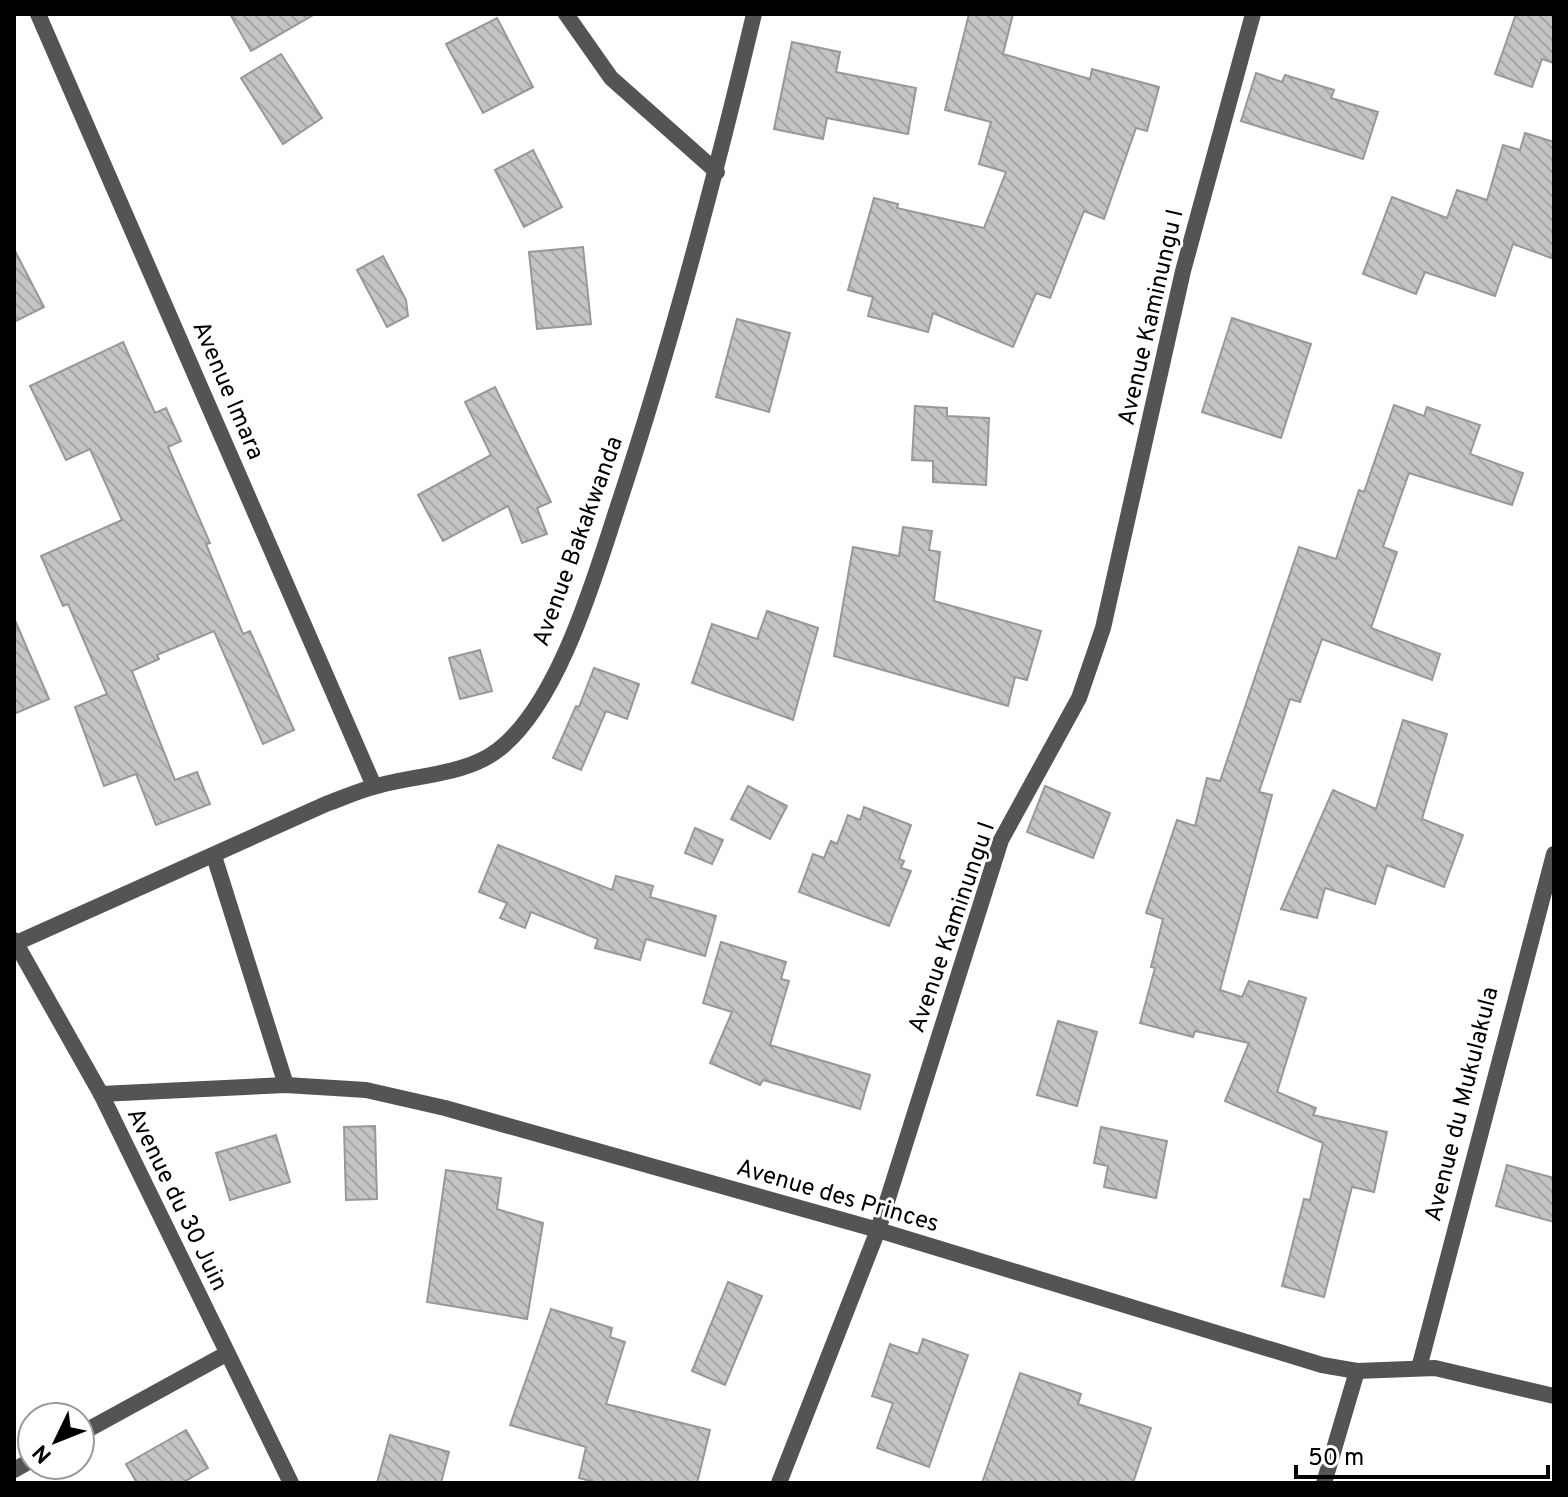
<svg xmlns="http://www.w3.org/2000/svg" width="1568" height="1497" font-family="Overpass,sans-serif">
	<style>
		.building { fill: url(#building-back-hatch); stroke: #989898; stroke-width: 2 }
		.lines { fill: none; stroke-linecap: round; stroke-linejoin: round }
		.minor { stroke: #545454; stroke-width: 16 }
		.tertiary { stroke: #545454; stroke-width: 16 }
		.labels { text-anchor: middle; stroke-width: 6; stroke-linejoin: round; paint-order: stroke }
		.street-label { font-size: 24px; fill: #000; stroke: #fff }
	</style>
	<defs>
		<pattern id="building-back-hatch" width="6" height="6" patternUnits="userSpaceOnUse" patternTransform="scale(2)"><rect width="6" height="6" fill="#c4c4c4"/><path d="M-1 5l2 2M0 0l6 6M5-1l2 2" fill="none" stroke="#a7a7a7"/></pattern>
	</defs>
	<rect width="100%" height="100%" fill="#fff"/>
	<g class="building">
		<polygon points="230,14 315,14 251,51"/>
		<polygon points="969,14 1013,14 1003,54 1090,79 1092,69 1159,87 1147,131 1136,128 1104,219 1084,211 1050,298 1036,293 1013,347 933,313 928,332 868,316 873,297 848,290 874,198 898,204 897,208 984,228 1006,172 979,164 991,122 945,110"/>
		<polygon points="1516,14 1554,14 1554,63 1542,59 1532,87 1495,74"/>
		<polygon points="497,18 533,87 483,113 446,44"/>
		<polygon points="792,42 840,52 836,72 916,88 908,134 827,118 823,139 774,129"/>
		<polygon points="281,54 322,118 283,144 241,78"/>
		<polygon points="1256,73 1282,82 1285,75 1334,90 1331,98 1378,112 1363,159 1241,121"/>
		<polygon points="1525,133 1554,142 1554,259 1513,244 1495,296 1425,272 1416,294 1363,274 1392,197 1447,218 1457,190 1487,200 1503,145 1520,150"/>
		<polygon points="533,150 562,207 524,227 495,170"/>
		<polygon points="583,247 591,324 537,329 529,252"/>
		<polygon points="14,249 44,307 14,322"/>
		<polygon points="383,256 406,300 408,316 387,327 357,270"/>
		<polygon points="1232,318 1311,344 1281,438 1202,412"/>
		<polygon points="737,319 790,333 769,412 716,397"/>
		<polygon points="123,342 155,413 166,408 181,441 168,447 210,543 206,544 243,634 250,631 294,730 263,744 214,631 157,655 159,659 132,671 175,780 197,772 210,804 156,825 136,774 104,786 75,707 107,694 68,604 63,606 41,556 122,520 90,449 66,460 30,386"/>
		<polygon points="495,387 551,502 537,508 547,534 522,543 508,506 443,541 418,495 491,455 465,402"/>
		<polygon points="1394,405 1424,416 1427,407 1480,425 1470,454 1523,473 1512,505 1409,473 1383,547 1397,552 1371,628 1440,654 1432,680 1322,639 1300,702 1290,699 1259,792 1272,795 1220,990 1242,997 1249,981 1306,998 1277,1092 1316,1108 1313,1115 1387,1132 1374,1192 1352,1187 1324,1297 1282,1286 1304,1199 1310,1200 1323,1143 1225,1101 1249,1043 1195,1031 1193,1037 1140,1023 1155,968 1151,967 1163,919 1146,913 1177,820 1195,826 1207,778 1220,781 1299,547 1336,559 1359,490 1364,492"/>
		<polygon points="915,406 947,408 947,416 989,418 986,485 933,482 933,461 912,460"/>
		<polygon points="903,527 932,531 929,550 940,552 934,601 1041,631 1027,680 1015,677 1008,706 834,656 853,547 899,556"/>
		<polygon points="767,611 818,628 793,720 692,683 712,624 757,639"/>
		<polygon points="14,618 49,699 14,714"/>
		<polygon points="480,650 492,691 460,699 449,658"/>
		<polygon points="594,668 639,684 627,719 606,711 581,770 553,758 576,706 579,707"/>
		<polygon points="1403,720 1447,734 1422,819 1463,835 1444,887 1387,865 1375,904 1325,888 1317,918 1281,909 1333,790 1376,809"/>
		<polygon points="748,786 787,806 770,839 731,819"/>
		<polygon points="1045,786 1110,813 1093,858 1027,832"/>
		<polygon points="864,807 911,825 899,859 904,861 901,868 911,871 889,926 799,892 813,854 824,858 831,841 837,844 848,815 860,820"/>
		<polygon points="695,828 723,840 712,864 685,853"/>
		<polygon points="498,845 612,890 616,876 653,886 650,897 716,916 705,956 646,939 640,960 595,948 598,939 531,912 525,928 500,918 507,903 479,892"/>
		<polygon points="721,942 786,962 781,979 789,981 770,1045 870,1075 860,1109 763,1080 760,1085 710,1063 732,1012 703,1003"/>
		<polygon points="1058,1021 1097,1032 1077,1106 1037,1095"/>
		<polygon points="375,1126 377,1199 346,1200 344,1127"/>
		<polygon points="1101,1127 1167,1141 1156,1198 1104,1187 1108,1166 1094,1163"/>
		<polygon points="276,1135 290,1182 230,1200 216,1153"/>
		<polygon points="1507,1165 1554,1178 1554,1222 1496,1206"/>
		<polygon points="446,1170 501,1178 497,1209 543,1223 527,1319 427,1302"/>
		<polygon points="728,1282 762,1296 725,1385 692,1371"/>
		<polygon points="551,1309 612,1328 610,1337 625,1342 606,1404 710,1430 697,1483 598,1483 579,1478 586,1447 510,1425"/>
		<polygon points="923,1339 968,1355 929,1467 877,1448 893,1403 872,1396 890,1344 918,1354"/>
		<polygon points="1020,1373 1081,1394 1078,1404 1151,1428 1133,1483 982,1483"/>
		<polygon points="186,1430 208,1468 182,1483 137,1483 126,1464"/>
		<polygon points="390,1435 449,1452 441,1483 377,1483"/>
	</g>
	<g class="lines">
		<g class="minor">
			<polyline points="38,14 374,786"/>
			<polyline points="566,14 611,78 717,172"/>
			<polyline points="214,856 286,1085"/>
			<path d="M14,944L326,804C343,798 360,790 377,786C415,775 466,775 498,750C557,705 593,583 615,515C670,350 714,183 754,14"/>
			<polyline points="101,1094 286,1085 366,1090 445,1108 878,1230 1322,1365 1357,1371 1435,1368 1554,1396"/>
			<polyline points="1419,1368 1554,854"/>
			<polyline points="80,1434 226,1354"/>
			<polyline points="14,1470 32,1460"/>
			<polyline points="779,1483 878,1230 1001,840 1079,698 1103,628 1183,271 1253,14"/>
			<polyline points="1324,1483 1357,1371"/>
		</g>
		<polyline class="tertiary" points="14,940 101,1094 291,1483"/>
	</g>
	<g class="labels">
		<g class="street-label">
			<text transform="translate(1150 317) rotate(-77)" y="8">Avenue Kaminungu I</text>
			<text transform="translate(229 390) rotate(67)" y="8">Avenue Imara</text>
			<text transform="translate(577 541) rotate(-70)" y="8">Avenue Bakakwanda</text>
			<text transform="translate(951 927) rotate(-71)" y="8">Avenue Kaminungu I</text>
			<text transform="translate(1461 1104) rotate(-76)" y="8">Avenue du Mukulakula</text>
			<text transform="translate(838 1195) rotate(16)" y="8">Avenue des Princes</text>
			<text transform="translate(178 1199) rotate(64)" y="8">Avenue du 30 Juin</text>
		</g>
	</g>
	<rect width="1568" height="1497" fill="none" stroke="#000000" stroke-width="32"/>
	<g transform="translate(56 1441) rotate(227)"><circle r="38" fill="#ffffff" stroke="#999999" stroke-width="2"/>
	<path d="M0-6L14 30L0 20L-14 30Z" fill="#000000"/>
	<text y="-12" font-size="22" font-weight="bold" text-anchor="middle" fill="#000000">N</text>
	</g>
	<path d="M1296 1465v12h252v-12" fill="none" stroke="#000000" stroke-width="4"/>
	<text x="1308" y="1465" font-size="24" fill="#000000" stroke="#ffffff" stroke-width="6" paint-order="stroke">50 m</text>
</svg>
